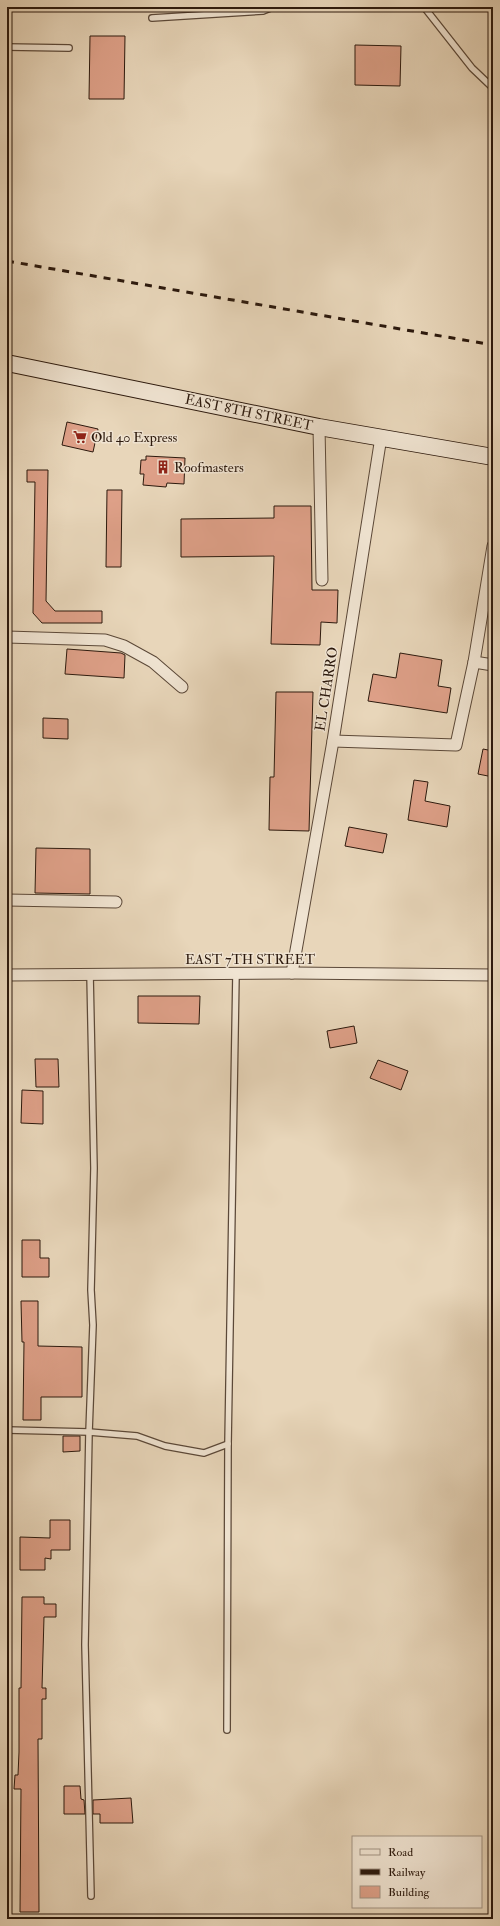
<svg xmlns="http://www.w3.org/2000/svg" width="500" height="1926" font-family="'IM FELL Double Pica',serif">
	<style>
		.building { fill: #dea088; stroke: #2c190d }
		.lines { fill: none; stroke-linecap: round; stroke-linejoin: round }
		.lane-casing { stroke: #5b4838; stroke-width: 8 }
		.street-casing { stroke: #5b4838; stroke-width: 13 }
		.secondary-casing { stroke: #2c190d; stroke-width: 18 }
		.lane { stroke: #f0e4d2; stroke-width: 5.5 }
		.street { stroke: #f0e4d2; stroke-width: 11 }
		.secondary { stroke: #f0e4d2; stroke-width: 16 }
		.rail { stroke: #2c190d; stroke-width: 3; stroke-dasharray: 7 7; stroke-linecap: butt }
		.labels { text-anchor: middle; stroke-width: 3; stroke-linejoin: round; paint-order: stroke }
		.street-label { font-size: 14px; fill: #2c190d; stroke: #f0e4d2 }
		.poi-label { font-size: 14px; fill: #2c190d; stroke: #f0e4d2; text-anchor: start }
	</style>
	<rect width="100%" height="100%" fill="#e8d6ba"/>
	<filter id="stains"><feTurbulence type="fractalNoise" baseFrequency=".005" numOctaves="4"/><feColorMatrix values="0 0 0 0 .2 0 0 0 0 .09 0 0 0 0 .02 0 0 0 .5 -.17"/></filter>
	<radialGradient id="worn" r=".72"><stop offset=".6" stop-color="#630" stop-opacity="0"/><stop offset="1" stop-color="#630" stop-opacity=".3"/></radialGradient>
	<g class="building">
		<polygon points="90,36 125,36 124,99 89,99"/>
		<polygon points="355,45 401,46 400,86 355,85"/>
		<polygon points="67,422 98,429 93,452 62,445"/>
		<polygon points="146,456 185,458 184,484 167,483 166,487 143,485 144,474 140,474 141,460 146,460"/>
		<polygon points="27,470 48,470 46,601 55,611 102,611 102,623 42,623 33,613 35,482 27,482"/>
		<polygon points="107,490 122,490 121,567 106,567"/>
		<polygon points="274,506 311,506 312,590 338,590 337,623 321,622 320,645 271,644 274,556 181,557 181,519 274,518"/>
		<polygon points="67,649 121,653 125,655 124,678 65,674"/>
		<polygon points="400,653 442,660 438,686 451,688 447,713 368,701 373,674 396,678"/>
		<polygon points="276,692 313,692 309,831 269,830 270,777 274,777"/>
		<polygon points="43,718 68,719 68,739 43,738"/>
		<polygon points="483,749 493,751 493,777 478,774"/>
		<polygon points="414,780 428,782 425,801 450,806 447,827 408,820"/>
		<polygon points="349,827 387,834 383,853 345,846"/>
		<polygon points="36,848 90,849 90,894 35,893"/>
		<polygon points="138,996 200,996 199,1024 138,1023"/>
		<polygon points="354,1026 357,1043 330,1048 327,1031"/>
		<polygon points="35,1059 58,1059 59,1087 36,1087"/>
		<polygon points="378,1060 408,1071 401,1090 370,1078"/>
		<polygon points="22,1090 43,1091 43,1124 21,1123"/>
		<polygon points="22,1240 40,1240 40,1258 49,1258 49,1277 22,1277"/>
		<polygon points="21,1301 38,1301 38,1346 82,1347 82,1397 41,1397 41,1420 23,1420 24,1342 22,1342"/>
		<polygon points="63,1436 80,1436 80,1451 63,1452"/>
		<polygon points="50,1520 70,1520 70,1550 51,1550 51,1559 45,1558 45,1570 20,1570 20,1537 50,1538"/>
		<polygon points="22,1597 44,1597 44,1604 56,1604 56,1617 44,1617 42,1688 46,1688 46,1699 42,1699 42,1739 38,1739 39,1912 20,1912 21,1789 14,1789 15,1775 18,1775 19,1752 19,1688 21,1688"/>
		<polygon points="64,1786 80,1786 81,1799 84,1800 85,1814 64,1814"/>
		<polygon points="131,1798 133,1823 100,1823 100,1814 93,1814 93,1800"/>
	</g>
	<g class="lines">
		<g class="lane-casing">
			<g id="lane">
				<polyline points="424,7 472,68 493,88"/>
				<polyline points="152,18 263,11 273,7"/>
				<polyline points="7,47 69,48"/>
				<polyline points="90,974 94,1168 91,1290 93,1325 89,1432 85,1645 91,1896"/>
				<polyline points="7,1430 89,1432 137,1436 165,1446 204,1453 228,1444 236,974"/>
				<polyline points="227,1730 228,1444"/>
			</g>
		</g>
		<g class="street-casing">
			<g id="street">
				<polyline points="319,427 322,580"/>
				<polyline points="7,637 105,640 124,646 153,662 182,687"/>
				<polyline points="474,662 493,665"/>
				<polyline points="333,741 456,745 474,662 493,546"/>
				<polyline points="7,900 116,902"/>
				<polyline points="292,973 333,741 381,437"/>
				<polyline points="7,975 292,973 493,975"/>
			</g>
		</g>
		<g class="secondary-casing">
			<polyline id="secondary" points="7,363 319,427 493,457"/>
		</g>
		<use href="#lane" class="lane"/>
		<use href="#street" class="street"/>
		<use href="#secondary" class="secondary"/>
		<polyline class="rail" points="7,261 493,345"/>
	</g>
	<defs>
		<g id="supermarket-bare" transform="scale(1.08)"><path d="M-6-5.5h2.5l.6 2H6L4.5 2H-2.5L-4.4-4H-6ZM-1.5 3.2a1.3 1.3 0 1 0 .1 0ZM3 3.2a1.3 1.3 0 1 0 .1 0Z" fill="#8f2418" stroke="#f0e4d2" stroke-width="2.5" paint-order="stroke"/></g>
		<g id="building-bare" transform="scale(1.08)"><path d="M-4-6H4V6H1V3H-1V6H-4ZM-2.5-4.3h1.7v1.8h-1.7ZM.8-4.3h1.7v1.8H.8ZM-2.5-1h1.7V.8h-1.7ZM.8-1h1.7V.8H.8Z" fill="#8f2418" stroke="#f0e4d2" stroke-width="2.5" paint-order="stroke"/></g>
	</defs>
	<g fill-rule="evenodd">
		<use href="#supermarket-bare" x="80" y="437"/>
		<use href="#building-bare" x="163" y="467"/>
	</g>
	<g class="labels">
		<g class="street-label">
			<text transform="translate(249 412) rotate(12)" y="5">EAST 8TH STREET</text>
			<text transform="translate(326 689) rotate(-81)" y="5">EL CHARRO</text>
			<text x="250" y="964">EAST 7TH STREET</text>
		</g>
		<g class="poi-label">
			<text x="91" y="442">Old 40 Express</text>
			<text x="174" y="472">Roofmasters</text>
		</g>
	</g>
	<rect width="500" height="1926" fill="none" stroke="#e8d6ba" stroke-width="24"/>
	<rect x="8" y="8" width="484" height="1910" fill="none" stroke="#2c190d" stroke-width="2"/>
	<rect x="12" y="12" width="476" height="1902" fill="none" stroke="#2c190d"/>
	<rect x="352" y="1836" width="130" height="72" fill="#f0e4d2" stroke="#a29383"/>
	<rect x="360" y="1849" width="20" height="6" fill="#f0e4d2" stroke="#a29383"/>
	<text x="388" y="1856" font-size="12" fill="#2c190d">Road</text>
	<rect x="360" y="1869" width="20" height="6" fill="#2c190d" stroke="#a29383"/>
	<text x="388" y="1876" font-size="12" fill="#2c190d">Railway</text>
	<rect x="360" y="1886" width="20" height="12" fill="#dea088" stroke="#a29383"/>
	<text x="388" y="1896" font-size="12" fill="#2c190d">Building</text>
	<rect width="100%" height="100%" filter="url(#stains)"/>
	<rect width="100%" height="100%" fill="url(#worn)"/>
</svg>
